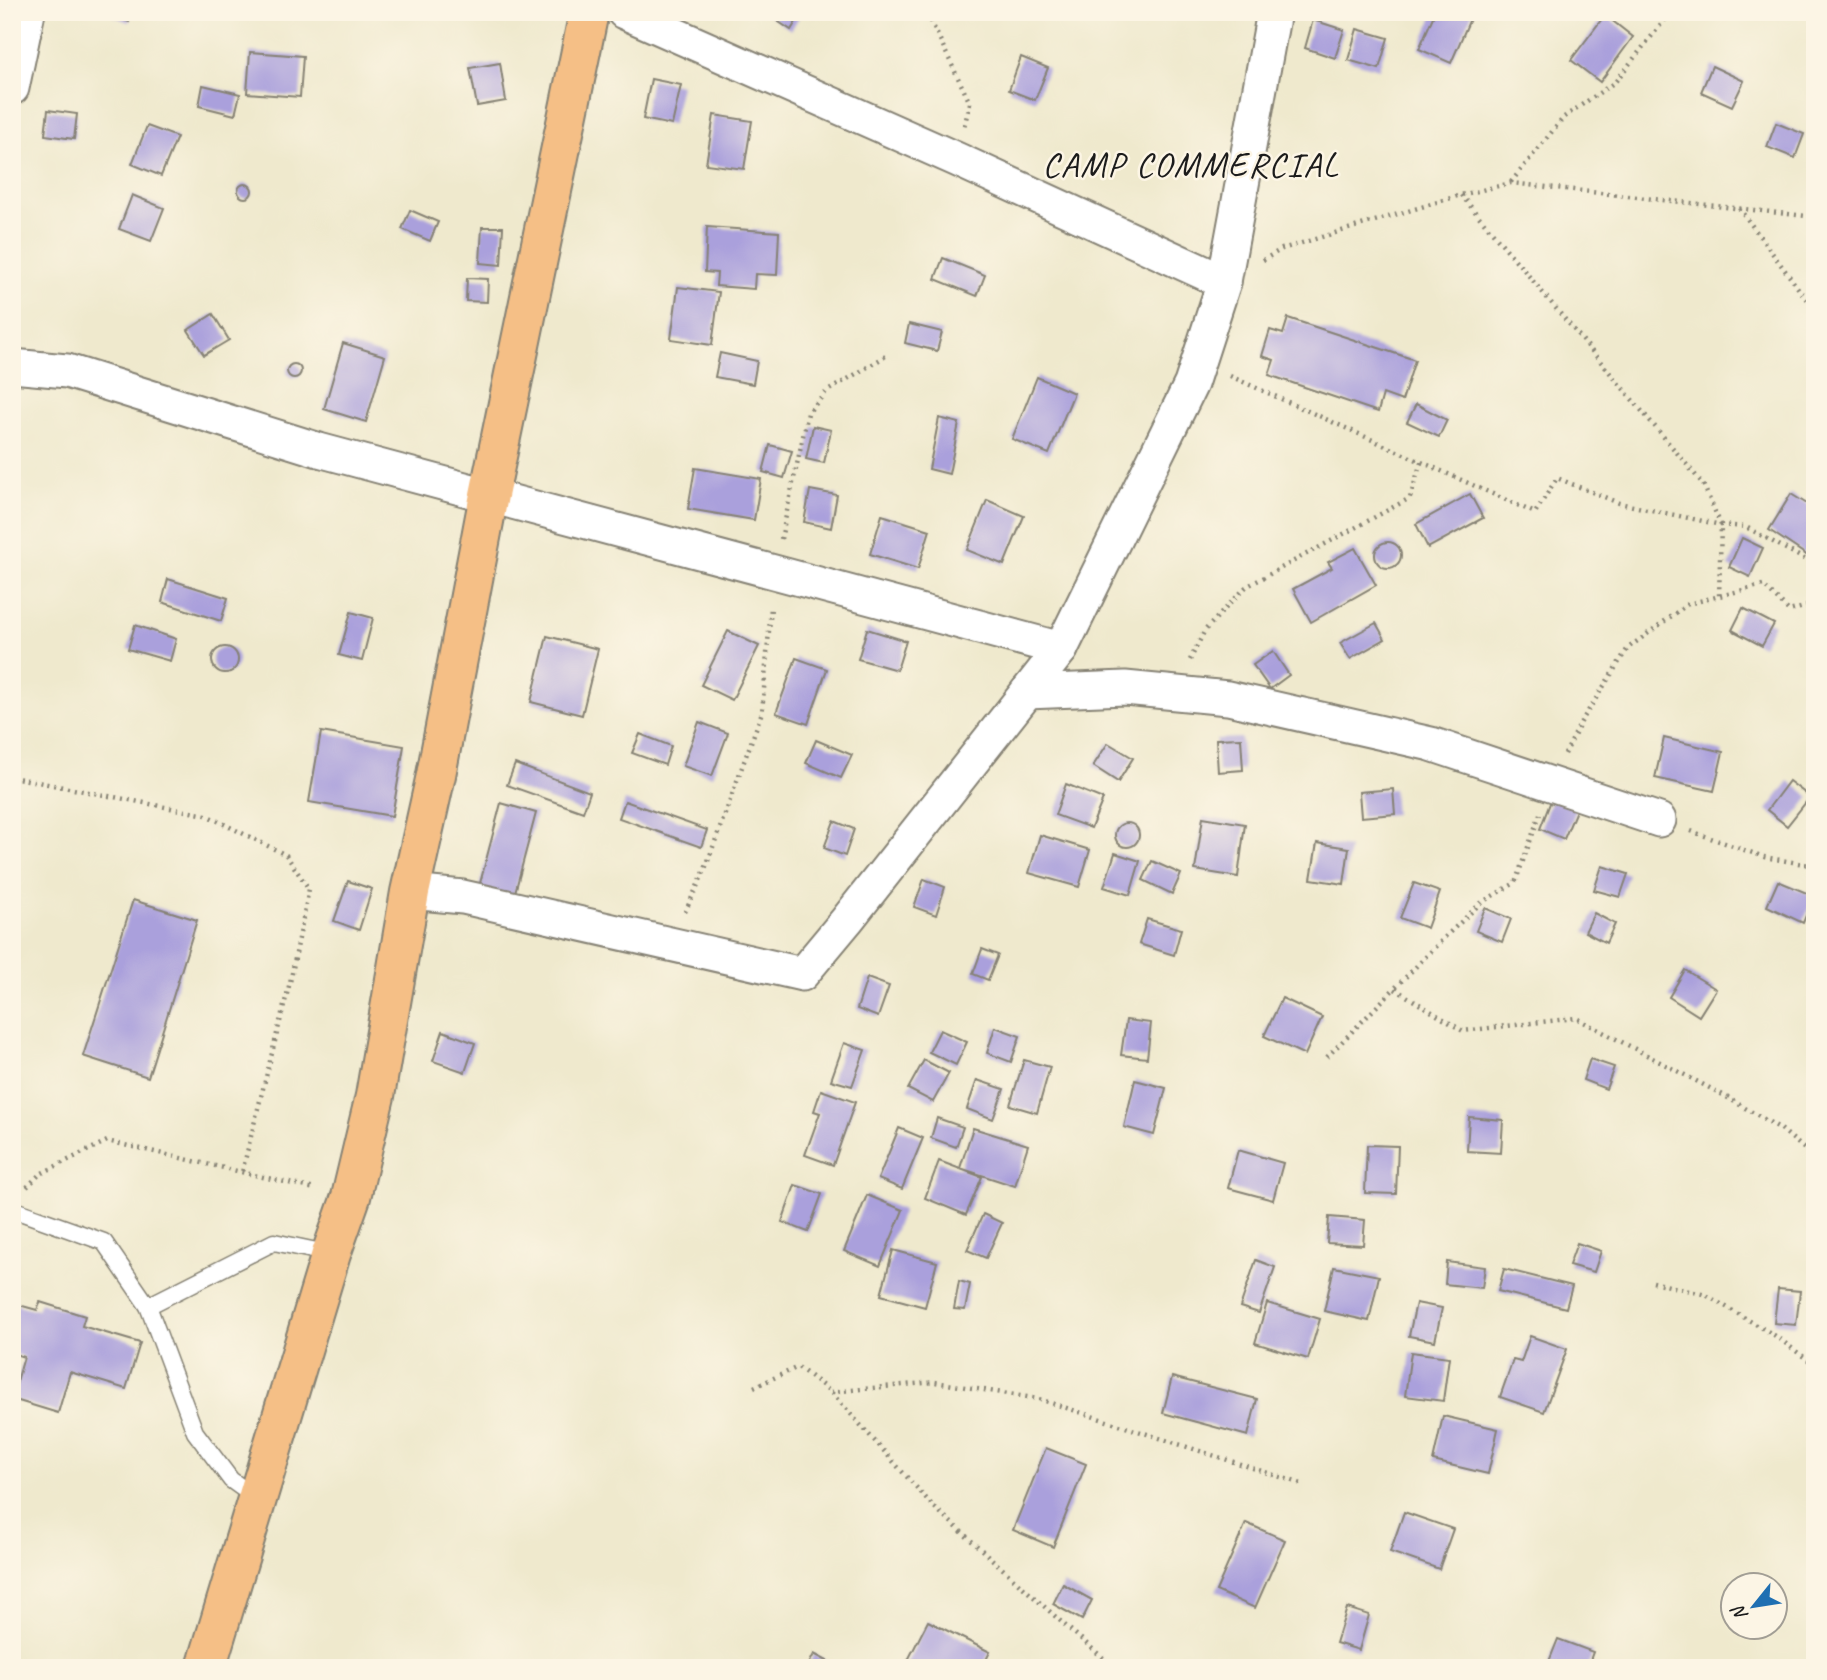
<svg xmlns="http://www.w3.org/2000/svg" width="1827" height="1680" font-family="Caveat,sans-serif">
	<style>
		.building { fill: #aaa0dc }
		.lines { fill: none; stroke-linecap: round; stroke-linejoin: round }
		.lane-casing { stroke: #868274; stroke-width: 19 }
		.street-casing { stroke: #868274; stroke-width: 37 }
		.primary-casing { stroke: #868274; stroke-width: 42 }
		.path { stroke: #868274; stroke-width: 4.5; stroke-dasharray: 2 5; stroke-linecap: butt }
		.lane { stroke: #fff; stroke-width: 16 }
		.street { stroke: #fff; stroke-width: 33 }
		.primary { stroke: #f5bf86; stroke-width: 38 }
		.labels { text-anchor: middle; stroke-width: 5; stroke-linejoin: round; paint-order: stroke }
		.neighbourhood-label { font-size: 35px; letter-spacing: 2px; fill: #1c1c1c; stroke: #fcf5e5 }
	</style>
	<rect width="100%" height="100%" fill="#fcf5e5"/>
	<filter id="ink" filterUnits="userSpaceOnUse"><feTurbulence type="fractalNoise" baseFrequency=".0143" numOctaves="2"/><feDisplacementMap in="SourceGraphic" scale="14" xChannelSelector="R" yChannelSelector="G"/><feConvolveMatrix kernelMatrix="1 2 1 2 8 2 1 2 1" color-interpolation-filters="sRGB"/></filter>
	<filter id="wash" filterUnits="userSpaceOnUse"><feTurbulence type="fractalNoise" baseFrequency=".00686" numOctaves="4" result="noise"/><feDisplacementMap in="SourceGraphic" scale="28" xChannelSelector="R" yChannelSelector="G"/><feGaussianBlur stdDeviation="1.57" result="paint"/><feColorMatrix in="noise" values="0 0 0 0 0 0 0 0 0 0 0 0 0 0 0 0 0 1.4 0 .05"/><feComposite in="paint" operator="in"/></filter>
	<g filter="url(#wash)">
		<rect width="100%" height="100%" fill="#efe9cd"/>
		<g id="blocks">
			<g class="building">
				<polygon points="103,12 132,12 129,22"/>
				<polygon points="764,12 802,12 791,30"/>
				<polygon points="1435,12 1473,12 1451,63 1419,49"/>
				<polygon points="1605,15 1633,37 1600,82 1571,60"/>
				<polygon points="1313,20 1344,30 1335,58 1305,48"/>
				<polygon points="1357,29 1388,38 1379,69 1348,60"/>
				<polygon points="250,52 303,56 300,97 247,93"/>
				<polygon points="1021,57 1048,68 1035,100 1009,90"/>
				<polygon points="500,63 506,101 477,106 470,68"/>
				<polygon points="1712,66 1744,81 1732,106 1701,92"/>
				<polygon points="651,79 681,85 672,125 643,119"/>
				<polygon points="203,85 240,94 235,115 199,106"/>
				<polygon points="48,110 77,114 74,139 45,135"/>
				<polygon points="714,115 752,121 744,169 706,164"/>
				<polygon points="1776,123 1804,134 1795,158 1767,147"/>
				<polygon points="147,126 177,137 161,176 132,164"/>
				<circle cx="245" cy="191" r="7"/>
				<polygon points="132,195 164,208 151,241 119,229"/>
				<polygon points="410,210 438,222 430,241 402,229"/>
				<polygon points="482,227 503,227 501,265 480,263"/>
				<polygon points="707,227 779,232 777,275 755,274 754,289 716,286 717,273 705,272"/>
				<polygon points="943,258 985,275 977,296 935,279"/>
				<polygon points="467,278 488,279 487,302 466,301"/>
				<polygon points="678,287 719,292 712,345 671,339"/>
				<polygon points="213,314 229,340 204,355 188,330"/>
				<polygon points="1288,318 1415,360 1402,401 1383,394 1378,412 1269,375 1274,360 1262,356 1270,330 1283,334"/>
				<polygon points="909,324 942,332 937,351 905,343"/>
				<polygon points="343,343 385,356 366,422 324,409"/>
				<polygon points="720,353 757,361 753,384 715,377"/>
				<circle cx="294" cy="371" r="7"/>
				<polygon points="1037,377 1074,393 1049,454 1012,439"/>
				<polygon points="1416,404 1447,420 1439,437 1407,422"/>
				<polygon points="939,418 959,423 949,474 929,469"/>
				<polygon points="813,426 831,430 824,463 806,459"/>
				<polygon points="770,445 792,451 784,478 763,472"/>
				<polygon points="695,468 761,479 754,520 688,509"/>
				<polygon points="810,490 837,495 831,528 804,522"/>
				<polygon points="1470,494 1483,518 1428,548 1416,524"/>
				<polygon points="1791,494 1815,509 1815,552 1811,558 1769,530"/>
				<polygon points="987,500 1024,516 1004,565 967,550"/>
				<polygon points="882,515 930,530 918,569 870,554"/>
				<polygon points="1742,538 1763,548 1750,577 1729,567"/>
				<circle cx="1388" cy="555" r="13"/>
				<polygon points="1355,548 1376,585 1311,622 1293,589 1332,568 1328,562"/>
				<polygon points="168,579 228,598 221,621 162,602"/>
				<polygon points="1743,608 1774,624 1762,646 1732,630"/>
				<polygon points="351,612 373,618 362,661 339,655"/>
				<polygon points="1376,623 1385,639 1350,659 1340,643"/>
				<polygon points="135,625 176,639 170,661 128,649"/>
				<polygon points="867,629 906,641 897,670 858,659"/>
				<polygon points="728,631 759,646 732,700 701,685"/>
				<polygon points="547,636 598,649 582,715 531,702"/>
				<circle cx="225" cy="660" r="13"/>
				<polygon points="1273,651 1289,675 1270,689 1253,665"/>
				<polygon points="796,658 827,669 808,724 776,713"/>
				<polygon points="699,722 728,733 712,776 683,766"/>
				<polygon points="321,732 404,746 392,816 309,802"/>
				<polygon points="640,734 671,746 665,765 632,753"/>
				<polygon points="1241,738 1243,770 1218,772 1216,739"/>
				<polygon points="1664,738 1723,752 1714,791 1655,778"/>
				<polygon points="816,740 852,755 841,778 806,763"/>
				<polygon points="1108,743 1133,758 1118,782 1093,766"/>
				<polygon points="515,764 590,792 583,812 507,785"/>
				<polygon points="1789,781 1810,797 1787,826 1767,810"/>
				<polygon points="1066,784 1103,799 1091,828 1055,815"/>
				<polygon points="1393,789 1395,814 1361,817 1359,792"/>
				<polygon points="1552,798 1577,808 1564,839 1540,829"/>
				<polygon points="625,801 707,830 701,847 619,818"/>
				<polygon points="501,803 536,813 513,900 478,891"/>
				<polygon points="1203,817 1245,824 1238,877 1195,870"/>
				<polygon points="834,821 854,829 845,856 824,848"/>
				<circle cx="1127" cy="835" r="12"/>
				<polygon points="1040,835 1090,850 1079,887 1029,873"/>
				<polygon points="1317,843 1349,848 1344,884 1311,879"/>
				<polygon points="1115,853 1140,861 1130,895 1104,887"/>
				<polygon points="1152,861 1181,874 1172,894 1143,880"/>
				<polygon points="1602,866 1628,874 1620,897 1594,890"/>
				<polygon points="924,879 945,887 936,915 914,907"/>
				<polygon points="348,881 372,889 359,930 334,921"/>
				<polygon points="1778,881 1814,896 1803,923 1767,906"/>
				<polygon points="1414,883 1440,892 1427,928 1400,918"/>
				<polygon points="133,900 197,920 148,1077 83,1056"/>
				<polygon points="1485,908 1511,919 1502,942 1476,931"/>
				<polygon points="1594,913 1615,924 1606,943 1585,932"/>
				<polygon points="1147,919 1181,929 1174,955 1139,944"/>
				<polygon points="982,949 998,955 988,980 973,974"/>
				<polygon points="1685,970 1716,989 1699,1016 1669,997"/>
				<polygon points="867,978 889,986 878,1017 857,1009"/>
				<polygon points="1282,998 1322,1017 1305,1055 1264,1036"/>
				<polygon points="1126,1020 1151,1023 1147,1058 1121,1055"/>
				<polygon points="995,1027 1020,1036 1011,1062 987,1053"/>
				<polygon points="940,1030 967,1042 956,1065 929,1052"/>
				<polygon points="443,1031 475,1043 465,1072 433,1061"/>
				<polygon points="844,1043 865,1050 852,1086 831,1080"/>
				<polygon points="1590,1059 1614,1067 1606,1089 1583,1080"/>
				<polygon points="924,1060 949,1073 933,1102 908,1089"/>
				<polygon points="1024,1060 1050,1067 1037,1113 1010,1105"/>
				<polygon points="977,1080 1004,1089 993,1119 967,1109"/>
				<polygon points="1135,1080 1166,1088 1154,1135 1124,1127"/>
				<polygon points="821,1090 855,1102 833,1165 805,1155 820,1113 814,1111"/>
				<polygon points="1469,1117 1503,1120 1501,1153 1467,1151"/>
				<polygon points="937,1118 963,1127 956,1147 931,1138"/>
				<polygon points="899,1128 923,1138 902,1189 878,1179"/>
				<polygon points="973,1128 1028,1145 1015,1186 960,1168"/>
				<polygon points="1367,1145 1398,1146 1396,1194 1365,1193"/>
				<polygon points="1238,1150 1283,1163 1273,1200 1228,1188"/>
				<polygon points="939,1161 982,1177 966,1215 925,1198"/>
				<polygon points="795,1185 822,1194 808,1232 782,1222"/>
				<polygon points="867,1195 903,1210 880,1266 844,1251"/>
				<polygon points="983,1214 1002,1223 986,1258 967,1250"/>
				<polygon points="1329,1217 1365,1220 1363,1245 1327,1243"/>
				<polygon points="1577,1243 1601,1251 1594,1272 1569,1265"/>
				<polygon points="893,1250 937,1262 925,1307 881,1295"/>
				<polygon points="1256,1260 1275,1267 1259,1313 1240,1307"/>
				<polygon points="1447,1262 1485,1267 1482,1288 1445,1284"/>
				<polygon points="1334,1267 1379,1276 1369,1321 1324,1311"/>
				<polygon points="1504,1269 1572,1286 1566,1308 1498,1291"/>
				<polygon points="959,1281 970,1284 965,1310 954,1309"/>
				<polygon points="1778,1289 1800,1291 1796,1325 1774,1323"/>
				<polygon points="40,1302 85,1316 82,1326 140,1343 126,1389 70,1372 58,1413 12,1399 24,1357 12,1353 12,1303 37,1310"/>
				<polygon points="1267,1303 1320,1319 1308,1359 1255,1343"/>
				<polygon points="1416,1303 1442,1308 1435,1341 1409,1336"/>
				<polygon points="1530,1336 1567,1349 1544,1412 1500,1397 1513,1360 1521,1362"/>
				<polygon points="1411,1352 1449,1357 1443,1401 1405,1396"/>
				<polygon points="1172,1377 1257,1399 1248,1436 1163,1413"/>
				<polygon points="1443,1416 1498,1429 1488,1474 1433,1461"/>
				<polygon points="1046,1448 1086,1464 1053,1547 1013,1530"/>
				<polygon points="1404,1512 1453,1529 1439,1569 1390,1552"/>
				<polygon points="1246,1523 1285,1540 1255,1608 1216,1591"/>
				<polygon points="1063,1584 1092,1600 1082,1620 1053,1604"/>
				<polygon points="1347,1608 1369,1615 1359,1650 1336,1643"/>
				<polygon points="928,1621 990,1652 982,1668 904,1668"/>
				<polygon points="1558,1639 1593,1652 1587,1668 1557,1668 1548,1664"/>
				<polygon points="814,1654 840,1668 807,1668"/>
			</g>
		</g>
	</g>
	<g filter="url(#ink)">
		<use href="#blocks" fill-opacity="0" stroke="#868274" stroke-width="2"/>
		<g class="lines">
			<g class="lane-casing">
				<g id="lane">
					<polyline points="12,1209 104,1242 148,1306 195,1432 231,1480 256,1498"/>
					<polyline points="148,1306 274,1242 331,1254"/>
				</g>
			</g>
			<g class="street-casing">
				<g id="street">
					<polyline points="12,88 28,12"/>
					<polyline points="1224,282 1274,12"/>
					<polyline points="12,366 67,371 319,450 1061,649"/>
					<polyline points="1027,692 1125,688 1228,698 1431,744 1659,820"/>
					<polyline points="410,892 463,897 802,974 847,920 1061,649 1191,384 1224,282 956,159 624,12"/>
				</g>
			</g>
			<g class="primary-casing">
				<polyline id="primary" points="206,1668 331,1254 351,1197 375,1096 410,892 436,775 489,495 589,12"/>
			</g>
			<g class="path">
				<polyline points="942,12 931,21 970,103 964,127"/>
				<polyline points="1228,12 1237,22"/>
				<polyline points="1511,182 1564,117 1615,82 1671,12"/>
				<polyline points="1461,195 1703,484 1721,525 1719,596"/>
				<polyline points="1739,208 1815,311"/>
				<polyline points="1263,260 1282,249 1461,195 1511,183 1815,217"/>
				<polyline points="1230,376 1535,513 1557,478 1619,503 1721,525 1746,527 1815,565"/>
				<polyline points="781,539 808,413 826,392 889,354"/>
				<polyline points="1190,660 1205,630 1246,587 1410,498 1421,462"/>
				<polyline points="1565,754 1581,722 1628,648 1688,604 1763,585 1789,611 1815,604"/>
				<polyline points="12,777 206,815 286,855 309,889 291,978 242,1172"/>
				<polyline points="1691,831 1764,857 1815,866"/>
				<polyline points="685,912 704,872 762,712 771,607"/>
				<polyline points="1395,989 1463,1031 1576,1018 1723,1095 1781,1129 1815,1158"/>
				<polyline points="1327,1057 1447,935 1482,902 1515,883 1540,814"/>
				<polyline points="1815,1175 1813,1189 1815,1193"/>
				<polyline points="27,1187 40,1174 107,1141 315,1189"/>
				<polyline points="1653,1282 1706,1295 1774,1335 1815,1365"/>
				<polyline points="754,1387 798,1367 831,1392 933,1506 1067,1627 1115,1668"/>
				<polyline points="831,1392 935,1382 1039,1399 1305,1485"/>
			</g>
			<use href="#lane" class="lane"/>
			<use href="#street" class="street"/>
			<use href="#primary" class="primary"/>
		</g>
	</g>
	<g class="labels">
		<g class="neighbourhood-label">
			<text x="1191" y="176">CAMP COMMERCIAL</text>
		</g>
	</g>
	<rect width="1827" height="1680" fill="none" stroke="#fcf5e5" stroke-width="42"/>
	<g transform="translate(1754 1606) rotate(240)"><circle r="33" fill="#fcf5e5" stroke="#a29e95" stroke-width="2"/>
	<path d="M0-5L12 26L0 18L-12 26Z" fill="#1f6fb2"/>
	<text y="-10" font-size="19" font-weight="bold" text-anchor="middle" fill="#1c1c1c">N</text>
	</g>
</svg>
